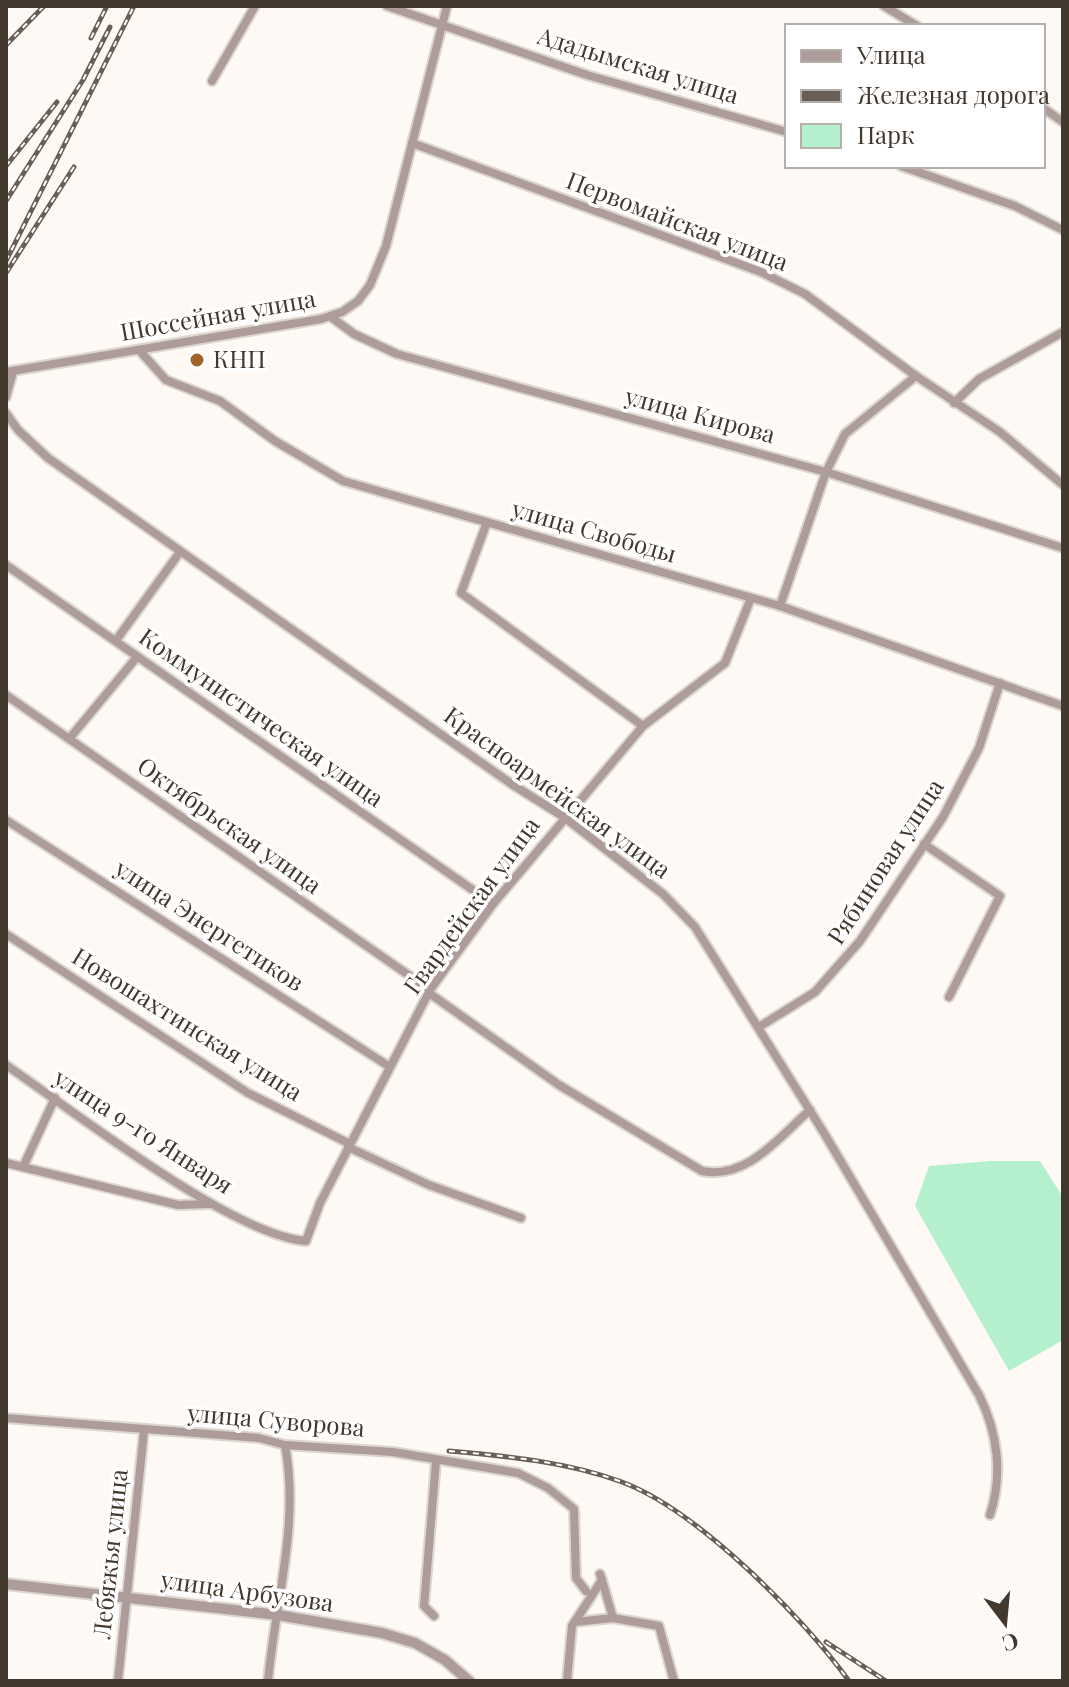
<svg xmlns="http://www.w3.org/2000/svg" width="1069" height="1687" font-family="'Playfair Display',serif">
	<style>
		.green { fill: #b4f0ce }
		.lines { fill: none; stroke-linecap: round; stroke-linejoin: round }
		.minor-casing { stroke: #dcd6d0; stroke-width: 12 }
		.tertiary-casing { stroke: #dcd6d0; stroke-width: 14 }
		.minor { stroke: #ad9c9a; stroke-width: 8 }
		.tertiary { stroke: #ad9c9a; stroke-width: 10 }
		.rail-casing { stroke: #695f56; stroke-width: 5 }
		.rail { stroke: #fff; stroke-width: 2; stroke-dasharray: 6; stroke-linecap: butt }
		.poi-dot { fill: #a06526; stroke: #fff; stroke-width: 3 }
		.labels { text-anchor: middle; stroke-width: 7; stroke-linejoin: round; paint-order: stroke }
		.street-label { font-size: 24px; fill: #43382e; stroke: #fff }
		.poi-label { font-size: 24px; fill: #43382e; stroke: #fff; text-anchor: start }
	</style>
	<rect width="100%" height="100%" fill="#fef9f4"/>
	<polygon class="green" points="991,1161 1040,1161 1063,1197 1063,1340 1009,1371 915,1206 929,1166"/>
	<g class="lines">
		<g class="minor-casing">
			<g id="minor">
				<polyline points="387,6 587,75 787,132"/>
				<polyline points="884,6 917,26"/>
				<polyline points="212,81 255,6"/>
				<polyline points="1043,108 1063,122"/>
				<polyline points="412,143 761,272 805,294 916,376 1000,432 1063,485"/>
				<polyline points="901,166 1015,206 1063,230"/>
				<polyline points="331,317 354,334 397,354 826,472 1063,548"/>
				<polyline points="139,350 166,380 220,401 275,441 343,481 780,606 1063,706"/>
				<polyline points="6,372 321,319 342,312 358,301 370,285 386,246 447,6"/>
				<polyline points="6,397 13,372"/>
				<polyline points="954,403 979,379 1063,332"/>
				<path d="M6,413L18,430L48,458L513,785L564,817L663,894L695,927L824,1133L979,1395C998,1433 1003,1475 990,1515"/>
				<polyline points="487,522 461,593 643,726"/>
				<polyline points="6,565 493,904"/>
				<polyline points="780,606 826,472 845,434 916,376"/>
				<polyline points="117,639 180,552"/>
				<polyline points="6,695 430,990"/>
				<polyline points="69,739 137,657"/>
				<polyline points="6,820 390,1067"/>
				<polyline points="924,844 1000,896 949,997"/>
				<polyline points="6,934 248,1093 350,1144"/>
				<path d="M429,993L559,1085L702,1171C747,1180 779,1137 810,1110"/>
				<polyline points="759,1027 815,992 860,941 943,817 979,748 1000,683"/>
				<path d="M6,1065C72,1110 233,1236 306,1241L320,1203L430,990L493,904L643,726L725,663L751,598"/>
				<polyline points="348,1147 429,1185 521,1218"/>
				<polyline points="6,1163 178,1205 210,1204"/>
				<polyline points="23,1167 55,1098"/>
				<polyline points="6,1418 259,1438 285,1445 393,1452 518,1473 548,1488 574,1509 576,1578 586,1591"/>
				<polyline points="602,1580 613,1618"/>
				<polyline points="434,1616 424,1606 436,1461"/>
				<polyline points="575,1622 613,1618 659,1626 674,1681"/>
				<polyline points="118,1681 144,1431"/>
				<path d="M268,1681C275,1603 300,1524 285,1445"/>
				<polyline points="567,1681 572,1626 602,1580 600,1574"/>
			</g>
		</g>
		<g class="tertiary-casing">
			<polyline id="tertiary" points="6,1584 278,1615 382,1633 415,1643 445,1660 469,1681"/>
		</g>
		<use href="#minor" class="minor"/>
		<use href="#tertiary" class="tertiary"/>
		<g class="rail-casing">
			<g id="rail">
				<polyline points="91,38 107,6"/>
				<polyline points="6,45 44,6"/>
				<polyline points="6,166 57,102"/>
				<polyline points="6,201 83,80 110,27"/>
				<polyline points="6,261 134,6"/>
				<polyline points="6,273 74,167"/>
				<path d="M449,1451C507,1456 568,1462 622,1482C697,1510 802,1616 849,1681"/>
				<polyline points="826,1642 886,1681"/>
			</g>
		</g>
		<use href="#rail" class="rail"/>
	</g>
	<circle class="poi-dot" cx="197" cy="360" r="8"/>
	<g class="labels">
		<g class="street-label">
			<text transform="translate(638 66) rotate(17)" y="8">Ададымская улица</text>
			<text transform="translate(677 222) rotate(21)" y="8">Первомайская улица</text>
			<text transform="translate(218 316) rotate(-10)" y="8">Шоссейная улица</text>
			<text transform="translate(700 416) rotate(15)" y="8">улица Кирова</text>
			<text transform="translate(594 532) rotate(16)" y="8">улица Свободы</text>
			<text transform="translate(261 718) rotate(35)" y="8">Коммунистическая улица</text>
			<text transform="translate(557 793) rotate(36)" y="8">Красноармейская улица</text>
			<text transform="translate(229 826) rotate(35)" y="8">Октябрьская улица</text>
			<text transform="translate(886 862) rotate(-57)" y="8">Рябиновая улица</text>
			<text transform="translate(472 906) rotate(-54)" y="8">Гвардейская улица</text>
			<text transform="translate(209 926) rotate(33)" y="8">улица Энергетиков</text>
			<text transform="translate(187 1025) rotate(32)" y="8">Новошахтинская улица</text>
			<text transform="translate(143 1132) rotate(33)" y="8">улица 9-го Января</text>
			<text transform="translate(276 1421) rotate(5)" y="8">улица Суворова</text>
			<text transform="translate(111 1554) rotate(-84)" y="8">Лебяжья улица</text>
			<text transform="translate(247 1592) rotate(8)" y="8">улица Арбузова</text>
		</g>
		<g class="poi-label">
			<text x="213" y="368">КНП</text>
		</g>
	</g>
	<rect width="1069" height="1687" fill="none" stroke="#43382e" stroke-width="16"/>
	<rect x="785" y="24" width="260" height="144" fill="#ffffff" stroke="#b4afab" stroke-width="2"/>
	<rect x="801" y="50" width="40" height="12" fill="#ad9c9a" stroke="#b4afab" stroke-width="2"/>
	<text x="857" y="64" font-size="24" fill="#43382e">Улица</text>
	<rect x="801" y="90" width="40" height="12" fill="#695f56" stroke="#b4afab" stroke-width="2"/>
	<text x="857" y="104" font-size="24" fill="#43382e">Железная дорога</text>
	<rect x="801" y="124" width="40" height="24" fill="#b4f0ce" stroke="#b4afab" stroke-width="2"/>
	<text x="857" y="144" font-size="24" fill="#43382e">Парк</text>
	<g transform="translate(1005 1623) rotate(164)" stroke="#ffffff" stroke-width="6" paint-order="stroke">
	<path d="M0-6L14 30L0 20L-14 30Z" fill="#43382e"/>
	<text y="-12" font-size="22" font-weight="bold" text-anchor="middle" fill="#43382e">С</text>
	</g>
</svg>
